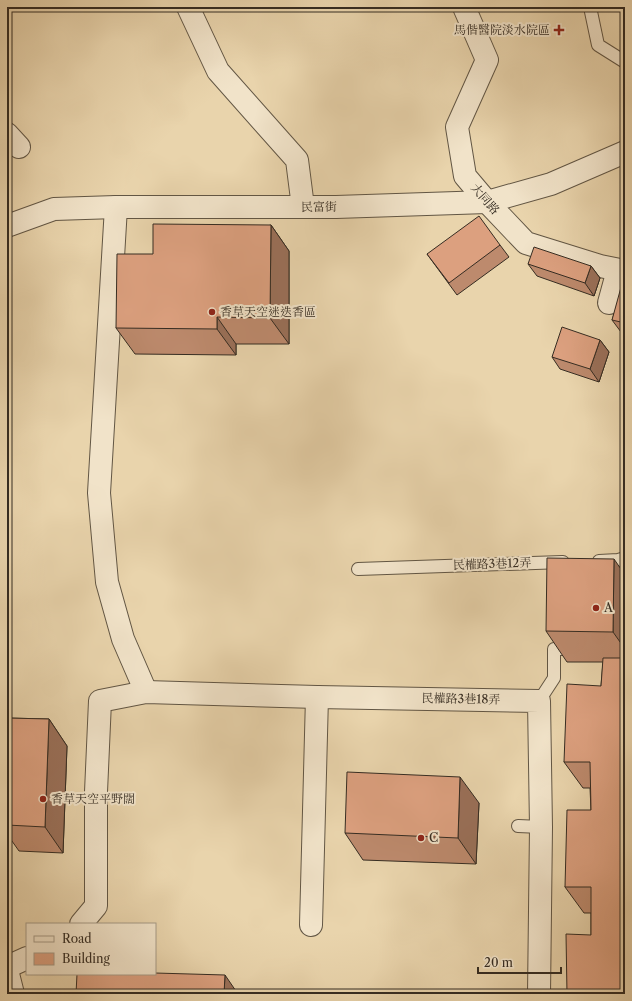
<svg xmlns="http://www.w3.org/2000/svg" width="632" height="1001" font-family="'Libre Caslon Text','Noto Serif TC',serif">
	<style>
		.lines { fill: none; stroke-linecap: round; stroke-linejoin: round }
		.service-casing { stroke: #625644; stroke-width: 14 }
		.minor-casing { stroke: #625644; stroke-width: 24 }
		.service { stroke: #f1e3c9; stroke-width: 12 }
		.minor { stroke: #f1e3c9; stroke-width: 22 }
		.wall { fill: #bd8a6d; stroke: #352c22 }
		.shaded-wall { fill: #9a7059; stroke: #352c22 }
		.building { fill: #dca07f; stroke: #352c22 }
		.poi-dot { fill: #8f2418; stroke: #f1e3c9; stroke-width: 1.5 }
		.labels { text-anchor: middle; stroke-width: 4; stroke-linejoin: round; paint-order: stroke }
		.poi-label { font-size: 12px; fill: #352c22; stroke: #f1e3c9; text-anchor: start }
		.street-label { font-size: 12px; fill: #352c22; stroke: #f1e3c9 }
	</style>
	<rect width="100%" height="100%" fill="#e9d4ac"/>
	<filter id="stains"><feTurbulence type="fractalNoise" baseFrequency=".005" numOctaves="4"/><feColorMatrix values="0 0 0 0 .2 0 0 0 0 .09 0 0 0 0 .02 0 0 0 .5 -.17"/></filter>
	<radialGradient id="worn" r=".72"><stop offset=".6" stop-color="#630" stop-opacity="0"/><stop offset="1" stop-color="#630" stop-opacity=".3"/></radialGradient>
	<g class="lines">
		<g class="service-casing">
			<g id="service">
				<polyline points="590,7 598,45 625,62"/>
				<polyline points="599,561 618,560 625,558"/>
				<polyline points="358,569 563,562"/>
				<polyline points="539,701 554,678 554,649 567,649"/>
				<polyline points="518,826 541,827"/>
			</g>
		</g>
		<g class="minor-casing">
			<g id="minor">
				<polyline points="188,7 218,71 297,160 303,207"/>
				<polyline points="464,7 487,60 457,127 465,176 487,202 526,243 600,266 625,271"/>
				<polyline points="7,134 19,147"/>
				<polyline points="116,207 99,493 107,582 123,639 146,692"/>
				<polyline points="7,226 54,209 116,207 336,207 487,202 551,184 625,152"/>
				<polyline points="609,303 618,270"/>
				<polyline points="81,924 96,906 96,792 100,701 146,692 317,697"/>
				<polyline points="311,925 317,697 539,701 541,827 539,994"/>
				<polyline points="7,967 27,958"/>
				<polyline points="7,970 13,994"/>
			</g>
		</g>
		<use href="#service" class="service"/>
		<use href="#minor" class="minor"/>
	</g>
	<g class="wall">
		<polygon points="271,225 289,251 289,344 236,344 236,355 135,354 116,328 153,254"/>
		<polygon points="500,245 509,257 457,295 427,254"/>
		<polygon points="528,264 591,266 600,278 594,296 537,276"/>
		<polygon points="625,281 625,333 621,332 612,320"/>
		<polygon points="600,340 609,352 599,382 560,369 552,357"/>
		<polygon points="625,575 625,994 591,935 591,913 584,913 565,887 591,810 590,788 583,788 564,762 601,686 603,662 567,662 546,631"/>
		<polygon points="7,718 49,719 67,746 63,853 19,851 7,834"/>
		<polygon points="479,803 476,864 363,860 345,833"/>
	</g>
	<g class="shaded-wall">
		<polygon points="271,225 289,251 289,344 270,318"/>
		<polygon points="591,266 600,278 594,296 585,283"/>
		<polygon points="217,317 236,344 236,355 217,329"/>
		<polygon points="600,340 609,352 599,382 590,369"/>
		<polygon points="614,559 625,575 625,649 613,632"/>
		<polygon points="49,719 67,746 63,853 45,827"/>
		<polygon points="460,777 479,803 476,864 458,838"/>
		<polygon points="225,975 238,994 224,994"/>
	</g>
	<g class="building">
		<polygon points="479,216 500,245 449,283 427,254"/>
		<polygon points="153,224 271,225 270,318 217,317 217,329 116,328 117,254 153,254"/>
		<polygon points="534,247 591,266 585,283 528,264"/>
		<polygon points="623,280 625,281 625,323 612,320"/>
		<polygon points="562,327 600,340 590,369 552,357"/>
		<polygon points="547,558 614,559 613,632 546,631"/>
		<polygon points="603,658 625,658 625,994 567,994 566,934 591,935 591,887 565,887 567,810 591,810 590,762 564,762 567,684 601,686"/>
		<polygon points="7,718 49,719 45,827 7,825"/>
		<polygon points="347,772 460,777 458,838 345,833"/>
		<polygon points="155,973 225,975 224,994 76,994 77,974 155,974"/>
	</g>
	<g class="poi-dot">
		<path d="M557 24h4v4h4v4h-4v4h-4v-4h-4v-4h4z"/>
		<circle cx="212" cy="312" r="4"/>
		<circle cx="596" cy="608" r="4"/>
		<circle cx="43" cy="799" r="4"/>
		<circle cx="421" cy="838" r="4"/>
	</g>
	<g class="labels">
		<g class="poi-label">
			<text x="550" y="34" text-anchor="end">馬偕醫院淡水院區</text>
			<text x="220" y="316">香草天空迷迭香區</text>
			<text x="604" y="612">A</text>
			<text x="51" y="803">香草天空平野闊</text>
			<text x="429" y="842">C</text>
		</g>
		<g class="street-label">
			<text transform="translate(485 199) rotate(49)" y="4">大同路</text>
			<text transform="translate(319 207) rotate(-1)" y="4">民富街</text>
			<text transform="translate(492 564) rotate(-2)" y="4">民權路3巷12弄</text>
			<text transform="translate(461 699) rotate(1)" y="4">民權路3巷18弄</text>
		</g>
	</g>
	<rect width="632" height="1001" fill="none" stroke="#e9d4ac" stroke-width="24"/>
	<rect x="8" y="8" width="616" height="985" fill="none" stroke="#352c22" stroke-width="2"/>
	<rect x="12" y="12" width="608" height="977" fill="none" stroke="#352c22"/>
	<rect x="26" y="923" width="130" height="52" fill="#f1e3c9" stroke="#a69a86"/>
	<rect x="34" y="936" width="20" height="6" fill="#f1e3c9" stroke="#a69a86"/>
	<text x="62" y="943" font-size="12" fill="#352c22">Road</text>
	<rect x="34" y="953" width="20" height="12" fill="#dca07f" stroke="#a69a86"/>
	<text x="62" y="963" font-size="12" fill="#352c22">Building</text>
	<path d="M478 967v6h83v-6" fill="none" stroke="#352c22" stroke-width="2"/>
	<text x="484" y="967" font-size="12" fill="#352c22" stroke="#f1e3c9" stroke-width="3" paint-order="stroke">20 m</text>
	<rect width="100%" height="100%" filter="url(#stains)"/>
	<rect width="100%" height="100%" fill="url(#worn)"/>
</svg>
